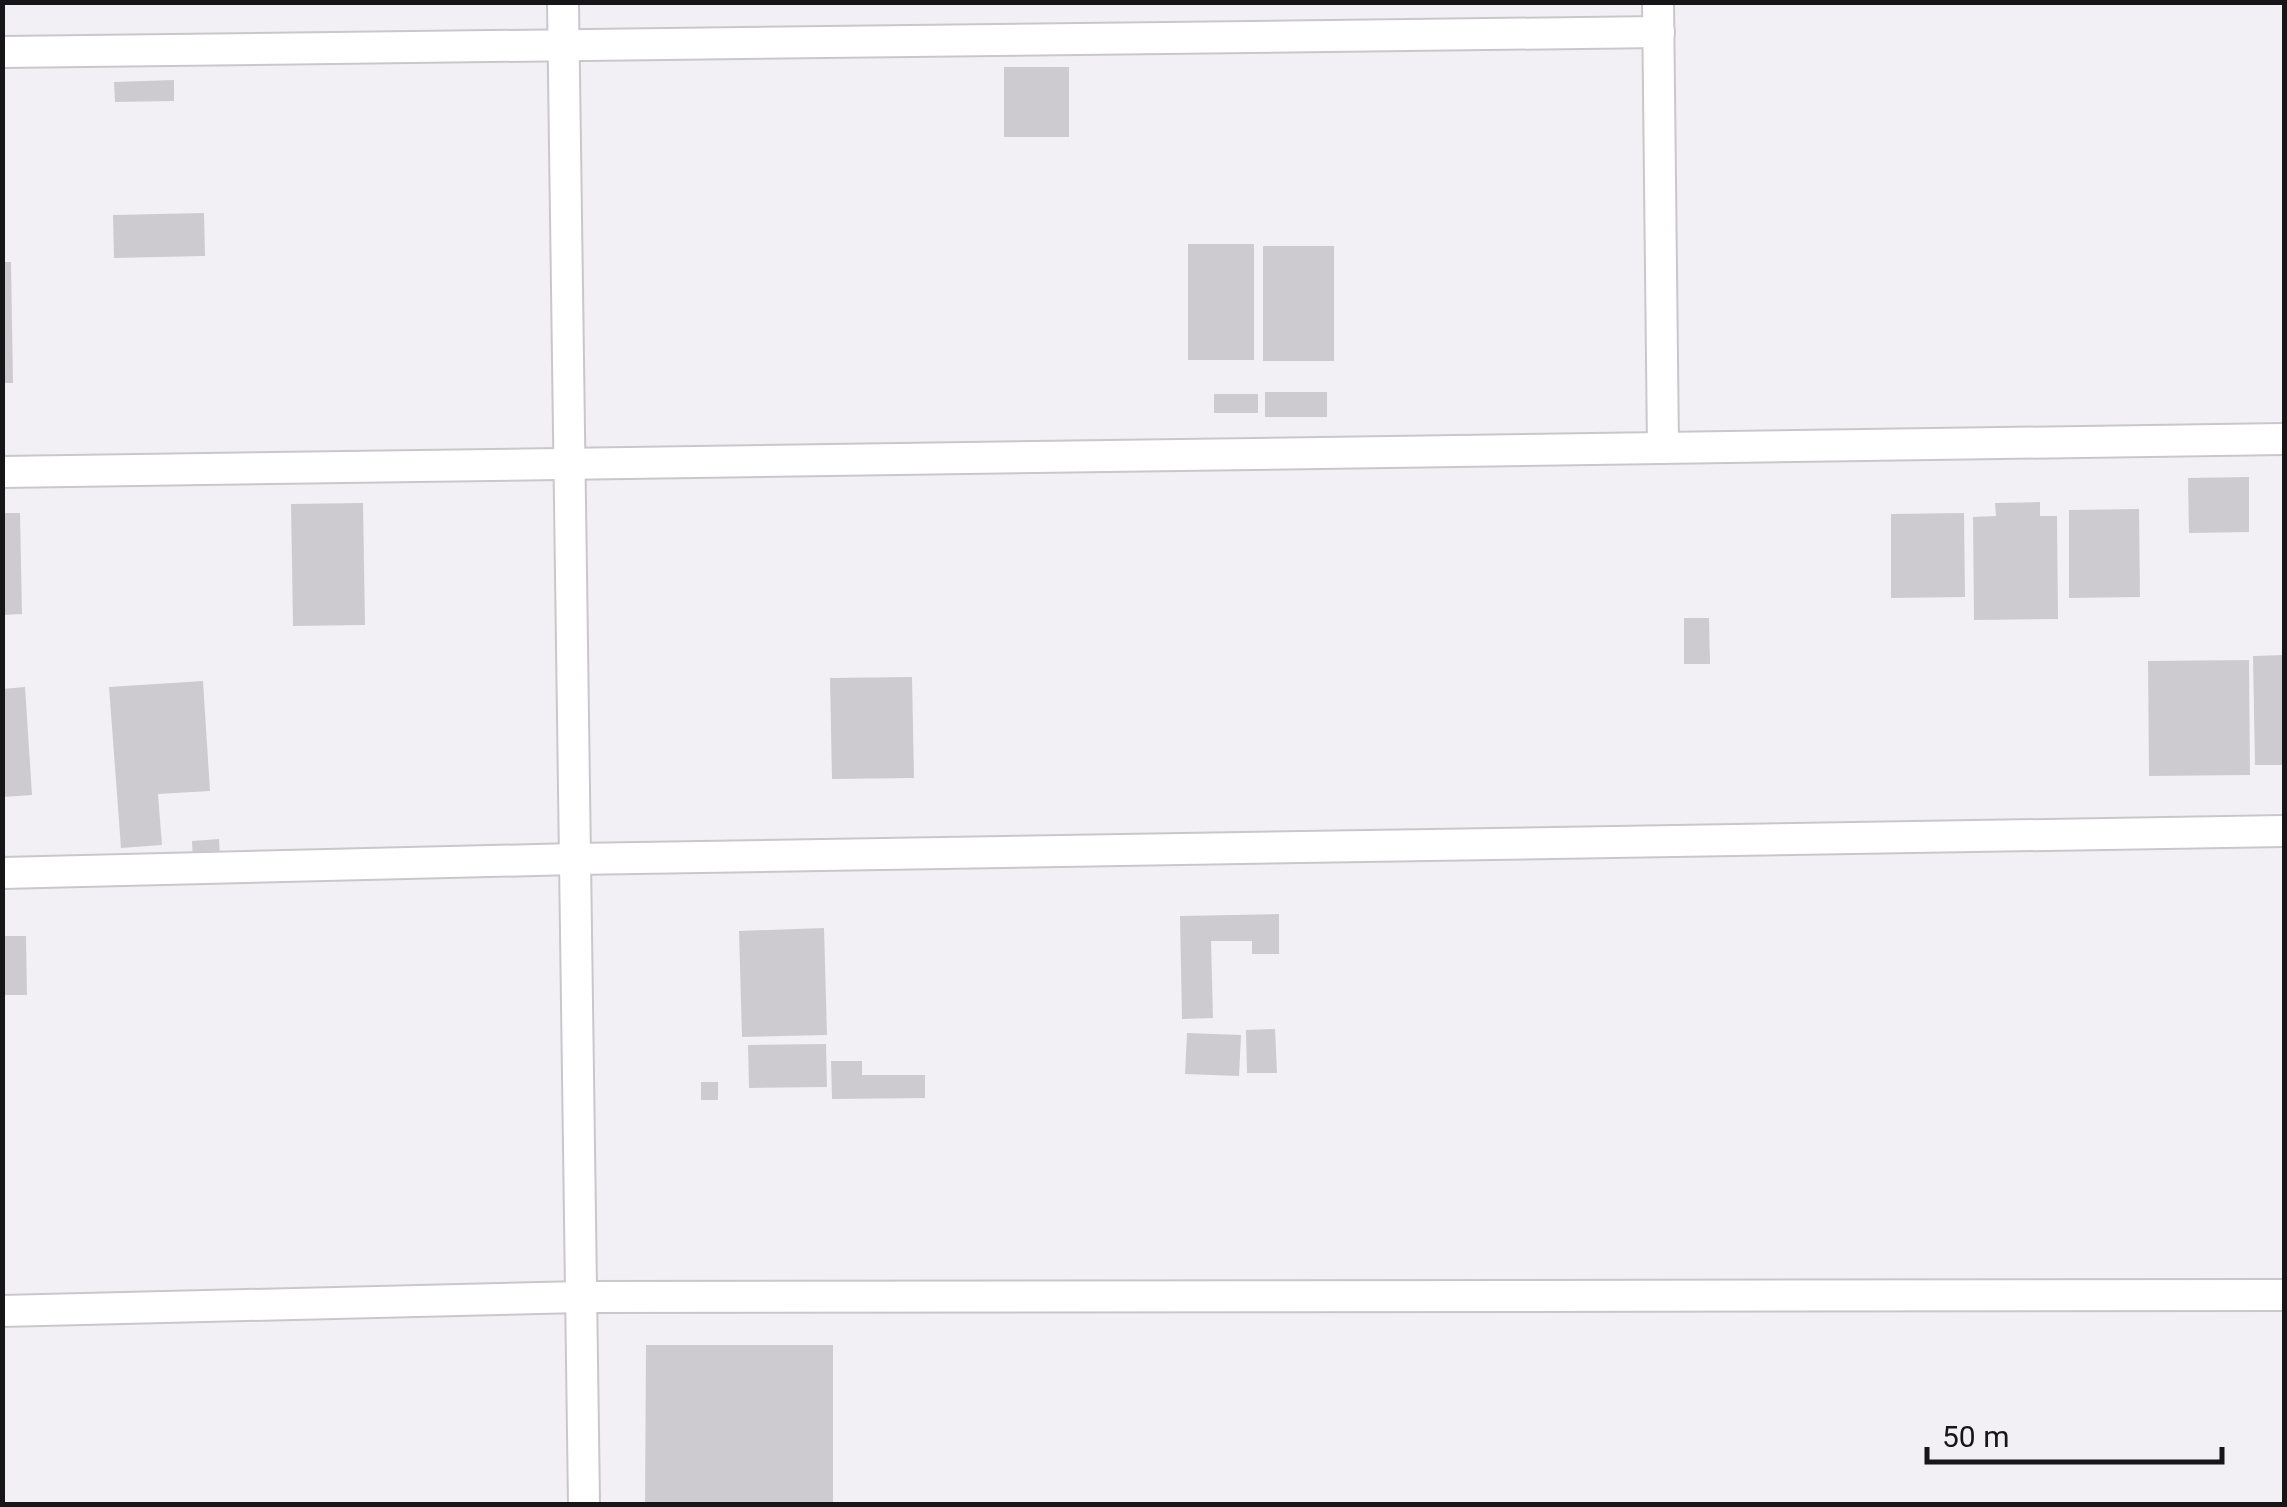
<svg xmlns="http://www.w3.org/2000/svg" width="2287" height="1507" font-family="Roboto,sans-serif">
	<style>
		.building { fill: #cecbd0 }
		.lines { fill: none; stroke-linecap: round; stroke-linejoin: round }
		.street-casing { stroke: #cac7cc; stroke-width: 34 }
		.street { stroke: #fff; stroke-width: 30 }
	</style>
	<rect width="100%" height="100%" fill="#f3f0f5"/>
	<g class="building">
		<rect x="1004" y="67" width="65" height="70"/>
		<polygon points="174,80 174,101 115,102 114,82"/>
		<polygon points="204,213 205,256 114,258 113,215"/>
		<rect x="1188" y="244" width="66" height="116"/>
		<rect x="1263" y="246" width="71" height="115"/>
		<polygon points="2,262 11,262 13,383 2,383"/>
		<rect x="1265" y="392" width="62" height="25"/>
		<rect x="1214" y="394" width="44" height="19"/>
		<polygon points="2249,477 2249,532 2189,533 2188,478"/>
		<polygon points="2040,502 2040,516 2057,516 2058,619 1974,620 1973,517 1996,516 1995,503"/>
		<polygon points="363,503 365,625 293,626 291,504"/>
		<polygon points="2139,509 2140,597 2069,598 2069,510"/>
		<polygon points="2,513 20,513 22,614 2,615"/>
		<polygon points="1964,513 1965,597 1891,598 1891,514"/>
		<polygon points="1684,618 1709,618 1710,664 1684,664"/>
		<polygon points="2284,655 2284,765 2255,765 2253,656"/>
		<polygon points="2249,660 2250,775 2149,776 2148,661"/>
		<polygon points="912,677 914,778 832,779 830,678"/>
		<polygon points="203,681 210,791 158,794 162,845 121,848 109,687"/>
		<polygon points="25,687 32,795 2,797 2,689"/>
		<polygon points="219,839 220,859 193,861 192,841"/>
		<polygon points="1279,914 1279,954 1252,954 1252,941 1211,941 1213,1018 1182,1019 1180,916"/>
		<polygon points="824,928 827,1035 742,1037 739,931"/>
		<polygon points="2,936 26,936 27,995 2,995"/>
		<polygon points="1275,1029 1277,1073 1247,1073 1246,1030"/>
		<polygon points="1187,1033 1241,1035 1239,1076 1185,1074"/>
		<polygon points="826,1044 827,1087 749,1088 748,1045"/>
		<polygon points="831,1061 862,1061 862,1075 925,1075 925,1098 832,1099"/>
		<rect x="701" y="1082" width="17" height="18"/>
		<polygon points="646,1345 833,1345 833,1504 645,1504"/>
	</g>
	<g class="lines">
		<g class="street-casing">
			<g id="street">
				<polyline points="563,2 584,1504"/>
				<polyline points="1658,2 1663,448"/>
				<polyline points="2,52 1659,32"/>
				<polyline points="2,472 2284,439"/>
				<polyline points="2,873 575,859 2284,831"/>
				<polyline points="2,1311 581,1297 2284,1295"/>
			</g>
		</g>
		<use href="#street" class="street"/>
	</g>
	<rect width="2287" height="1507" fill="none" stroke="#161517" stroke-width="10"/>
	<path d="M1927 1447v15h295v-15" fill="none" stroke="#161517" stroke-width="5"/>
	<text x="1942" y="1447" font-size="30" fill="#161517" stroke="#f3f0f5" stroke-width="8" paint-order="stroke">50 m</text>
</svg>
